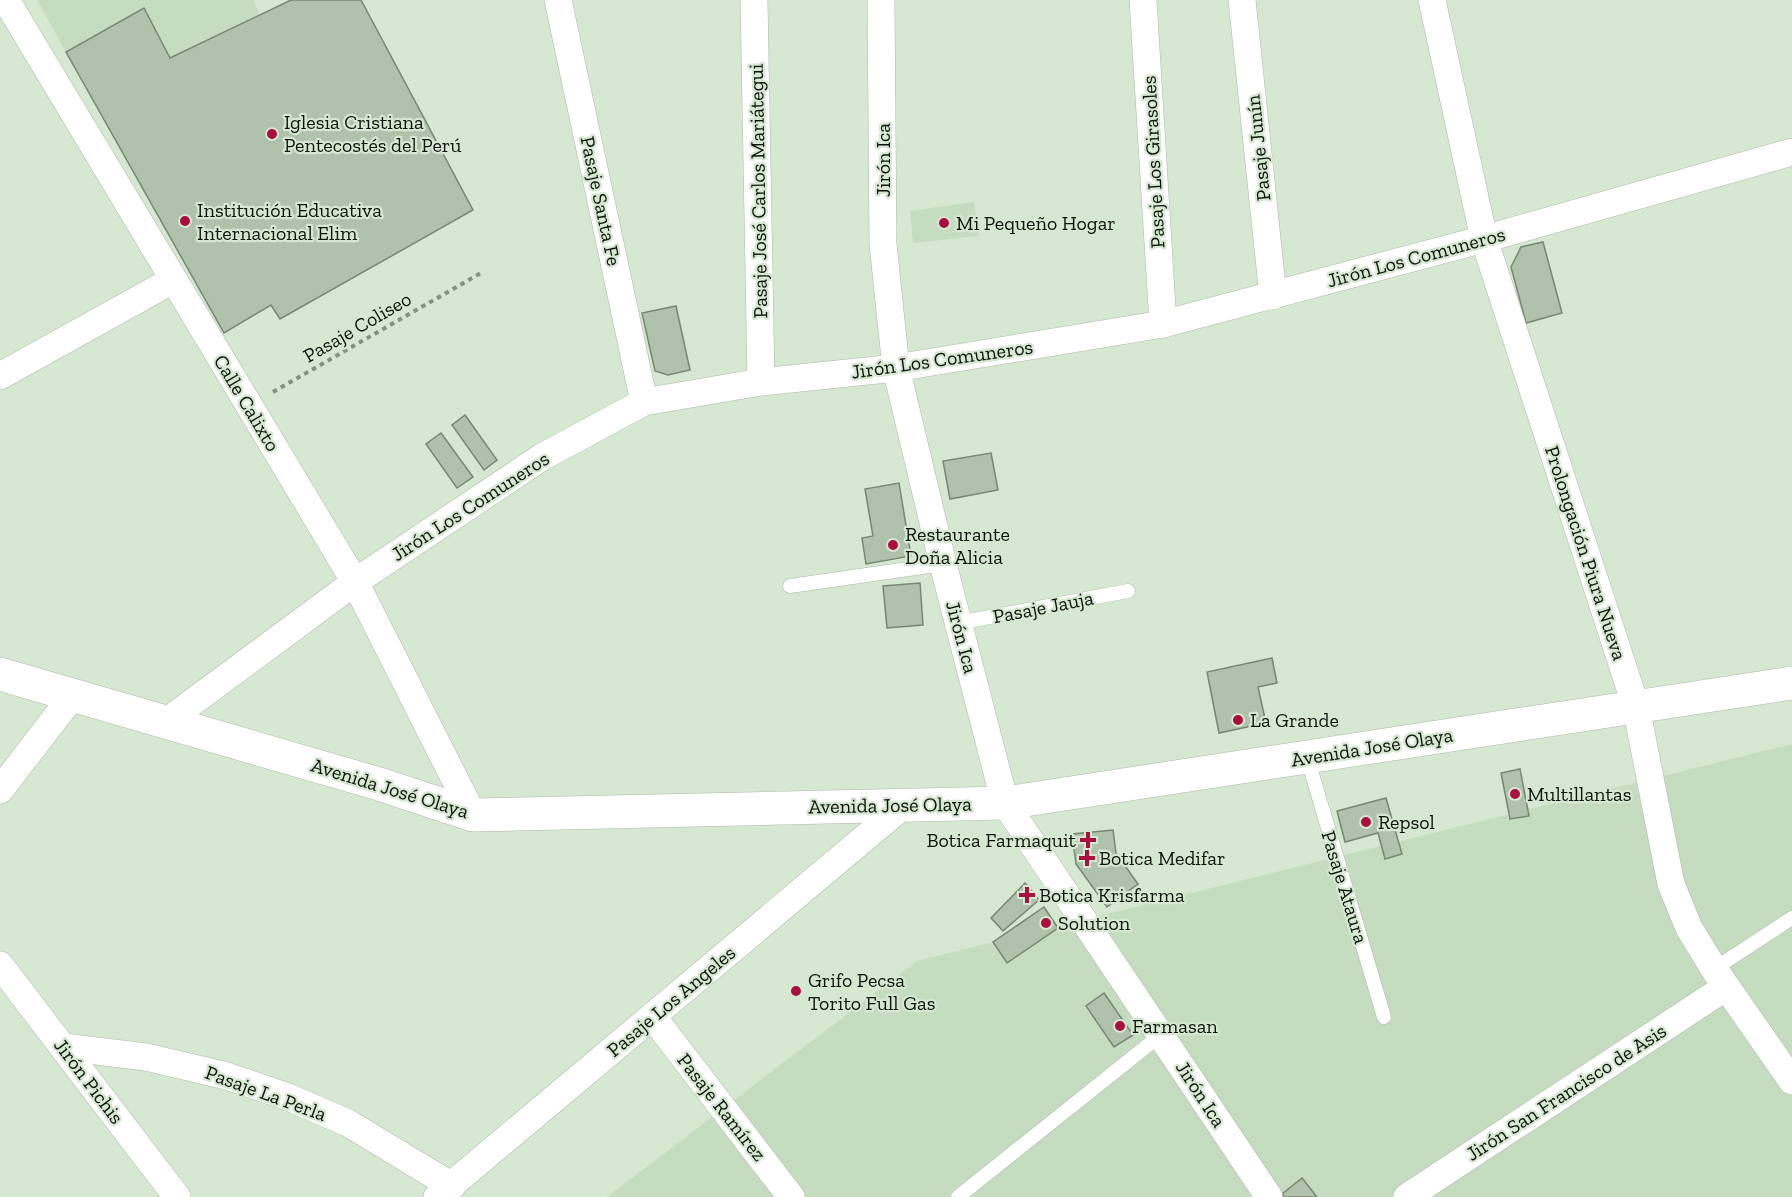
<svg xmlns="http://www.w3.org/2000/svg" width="1792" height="1197" font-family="'Zilla Slab',serif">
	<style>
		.built { fill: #c6dcc1 }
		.building { fill: #b0c1ac; stroke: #788774; stroke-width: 1.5 }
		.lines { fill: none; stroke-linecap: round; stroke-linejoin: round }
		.service-casing { stroke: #a9b9a5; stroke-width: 15 }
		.minor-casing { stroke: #a9b9a5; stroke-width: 28 }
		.tertiary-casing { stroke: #a9b9a5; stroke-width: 34 }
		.path { stroke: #859182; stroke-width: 4; stroke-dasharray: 4.5 4.5; stroke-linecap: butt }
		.service { stroke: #fff; stroke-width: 14 }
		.minor { stroke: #fff; stroke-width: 27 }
		.tertiary { stroke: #fff; stroke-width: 33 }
		.poi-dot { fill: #a8113f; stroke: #d6e7d2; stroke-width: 2 }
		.labels { text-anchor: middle; stroke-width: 4.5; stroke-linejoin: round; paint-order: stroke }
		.poi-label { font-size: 20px; fill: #0e140d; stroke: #d6e7d2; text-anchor: start }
		.street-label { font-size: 20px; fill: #0e140d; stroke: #d6e7d2 }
	</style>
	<rect width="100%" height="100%" fill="#d6e7d2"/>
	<g class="built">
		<polygon points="37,0 253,0 260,14 170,58 143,8 66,52"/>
		<polygon points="974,202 978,236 913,243 910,211"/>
		<polygon points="1792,744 1792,1197 607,1197 917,961"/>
	</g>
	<g class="building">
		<polygon points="291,0 361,0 473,210 280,319 271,305 224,333 66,52 144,8 170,58"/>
		<polygon points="1543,242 1562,313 1526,323 1511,267 1521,247"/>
		<polygon points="676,306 690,370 668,375 655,371 642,313"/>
		<polygon points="465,415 497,460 484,470 452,425"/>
		<polygon points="441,433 473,477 457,488 426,444"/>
		<polygon points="991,453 998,490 950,499 943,461"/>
		<polygon points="899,483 911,556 866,564 862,538 873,536 865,489"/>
		<polygon points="920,583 923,625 887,628 883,586"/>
		<polygon points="1272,658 1277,683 1258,687 1266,723 1219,733 1207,672"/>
		<polygon points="1520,769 1529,816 1510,819 1501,773"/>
		<polygon points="1386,798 1402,854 1385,859 1378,833 1345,842 1337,811"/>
		<polygon points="1113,830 1116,853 1138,884 1107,907 1076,864 1072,834"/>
		<polygon points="1025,883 1039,900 1003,931 991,918"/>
		<polygon points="1044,907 1058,928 1007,963 993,942"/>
		<polygon points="1104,993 1133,1035 1114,1047 1086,1006"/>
		<polygon points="1302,1178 1317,1197 1285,1197 1282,1194"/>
	</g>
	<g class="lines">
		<g class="service-casing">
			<g id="service">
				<polyline points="790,586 943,564"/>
				<polyline points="958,623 1128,591"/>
				<polyline points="1307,757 1384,1017"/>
				<polyline points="1714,969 1792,918"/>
				<polyline points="958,1197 1162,1034"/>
			</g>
		</g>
		<g class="minor-casing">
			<g id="minor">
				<polyline points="6,0 355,582 473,815"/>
				<polyline points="558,0 644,402"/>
				<polyline points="754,0 761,382"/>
				<polyline points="881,0 883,244 896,368 943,564 1005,803 1269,1197"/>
				<polyline points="1143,0 1163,324"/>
				<polyline points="1242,0 1273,296"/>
				<polyline points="1432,0 1484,239 1636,707 1671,884 1689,928 1714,969 1792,1081"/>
				<polyline points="0,376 173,280"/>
				<polyline points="167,721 355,582 542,457 644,402 761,382 896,368 1163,324 1484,239 1792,152"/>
				<polyline points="0,790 74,694"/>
				<polyline points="0,965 177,1197"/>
				<polyline points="653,1017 791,1197"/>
				<polyline points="64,1047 146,1057 227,1076 288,1097 348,1123 452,1186"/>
				<polyline points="437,1197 904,805"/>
				<polyline points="1407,1197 1726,987"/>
			</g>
		</g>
		<g class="tertiary-casing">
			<polyline id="tertiary" points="0,674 379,784 473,815 1005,803 1792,683"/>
		</g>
		<polyline class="path" points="273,392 481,273"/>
		<use href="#service" class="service"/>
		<use href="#minor" class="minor"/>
		<use href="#tertiary" class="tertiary"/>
	</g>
	<g class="poi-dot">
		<circle cx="272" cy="134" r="6"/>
		<circle cx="185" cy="221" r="6"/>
		<circle cx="944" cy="223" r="6"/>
		<circle cx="893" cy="545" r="6"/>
		<circle cx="1238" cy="720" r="6"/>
		<circle cx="1515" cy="794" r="6"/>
		<circle cx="1366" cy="822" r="6"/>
		<path d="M1085 831h6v6h6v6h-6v6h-6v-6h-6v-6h6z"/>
		<path d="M1084 849h6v6h6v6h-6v6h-6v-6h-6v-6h6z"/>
		<path d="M1024 886h6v6h6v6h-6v6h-6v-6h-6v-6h6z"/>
		<circle cx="1046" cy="923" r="6"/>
		<circle cx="796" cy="991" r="6"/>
		<circle cx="1120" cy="1026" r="6"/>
	</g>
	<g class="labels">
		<g class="poi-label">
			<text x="284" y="129">Iglesia Cristiana<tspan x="284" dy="23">Pentecostés del Perú</tspan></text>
			<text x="197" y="217">Institución Educativa<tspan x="197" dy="23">Internacional Elim</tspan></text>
			<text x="956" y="230">Mi Pequeño Hogar</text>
			<text x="905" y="541">Restaurante<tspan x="905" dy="23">Doña Alicia</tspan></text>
			<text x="1250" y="727">La Grande</text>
			<text x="1527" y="801">Multillantas</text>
			<text x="1378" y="829">Repsol</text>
			<text x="1076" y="847" text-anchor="end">Botica Farmaquit</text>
			<text x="1099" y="865">Botica Medifar</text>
			<text x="1039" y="902">Botica Krisfarma</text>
			<text x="1058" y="930">Solution</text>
			<text x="808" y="987">Grifo Pecsa<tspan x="808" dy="23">Torito Full Gas</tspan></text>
			<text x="1132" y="1033">Farmasan</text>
		</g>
		<g class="street-label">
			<text transform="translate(1258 148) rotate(-96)" y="7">Pasaje Junín</text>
			<text transform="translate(883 160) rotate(-90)" y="7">Jirón Ica</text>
			<text transform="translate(1153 162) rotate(-93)" y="7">Pasaje Los Girasoles</text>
			<text transform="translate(758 191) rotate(-91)" y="7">Pasaje José Carlos Mariátegui</text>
			<text transform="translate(601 201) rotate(78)" y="7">Pasaje Santa Fe</text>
			<text transform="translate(1416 257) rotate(-15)" y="7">Jirón Los Comuneros</text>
			<text transform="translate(357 327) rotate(-30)" y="7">Pasaje Coliseo</text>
			<text transform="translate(942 359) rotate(-8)" y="7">Jirón Los Comuneros</text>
			<text transform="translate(247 403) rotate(59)" y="7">Calle Calixto</text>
			<text transform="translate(470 506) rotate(-33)" y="7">Jirón Los Comuneros</text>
			<text transform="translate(1586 553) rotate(72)" y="7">Prolongación Piura Nueva</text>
			<text transform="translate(1043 607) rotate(-11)" y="7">Pasaje Jauja</text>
			<text transform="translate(962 637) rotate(75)" y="7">Jirón Ica</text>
			<text transform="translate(1372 747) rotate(-9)" y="7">Avenida José Olaya</text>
			<text transform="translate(390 788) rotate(17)" y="7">Avenida José Olaya</text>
			<text transform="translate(890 805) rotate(-1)" y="7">Avenida José Olaya</text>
			<text transform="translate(1345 887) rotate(73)" y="7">Pasaje Ataura</text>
			<text transform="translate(671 1001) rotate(-40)" y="7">Pasaje Los Angeles</text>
			<text transform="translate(89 1081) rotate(53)" y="7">Jirón Pichis</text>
			<text transform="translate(1566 1092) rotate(-33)" y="7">Jirón San Francisco de Asis</text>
			<text transform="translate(266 1093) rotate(20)" y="7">Pasaje La Perla</text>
			<text transform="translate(1201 1094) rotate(57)" y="7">Jirón Ica</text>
			<text transform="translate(722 1107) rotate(52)" y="7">Pasaje Ramírez</text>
		</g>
	</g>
</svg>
